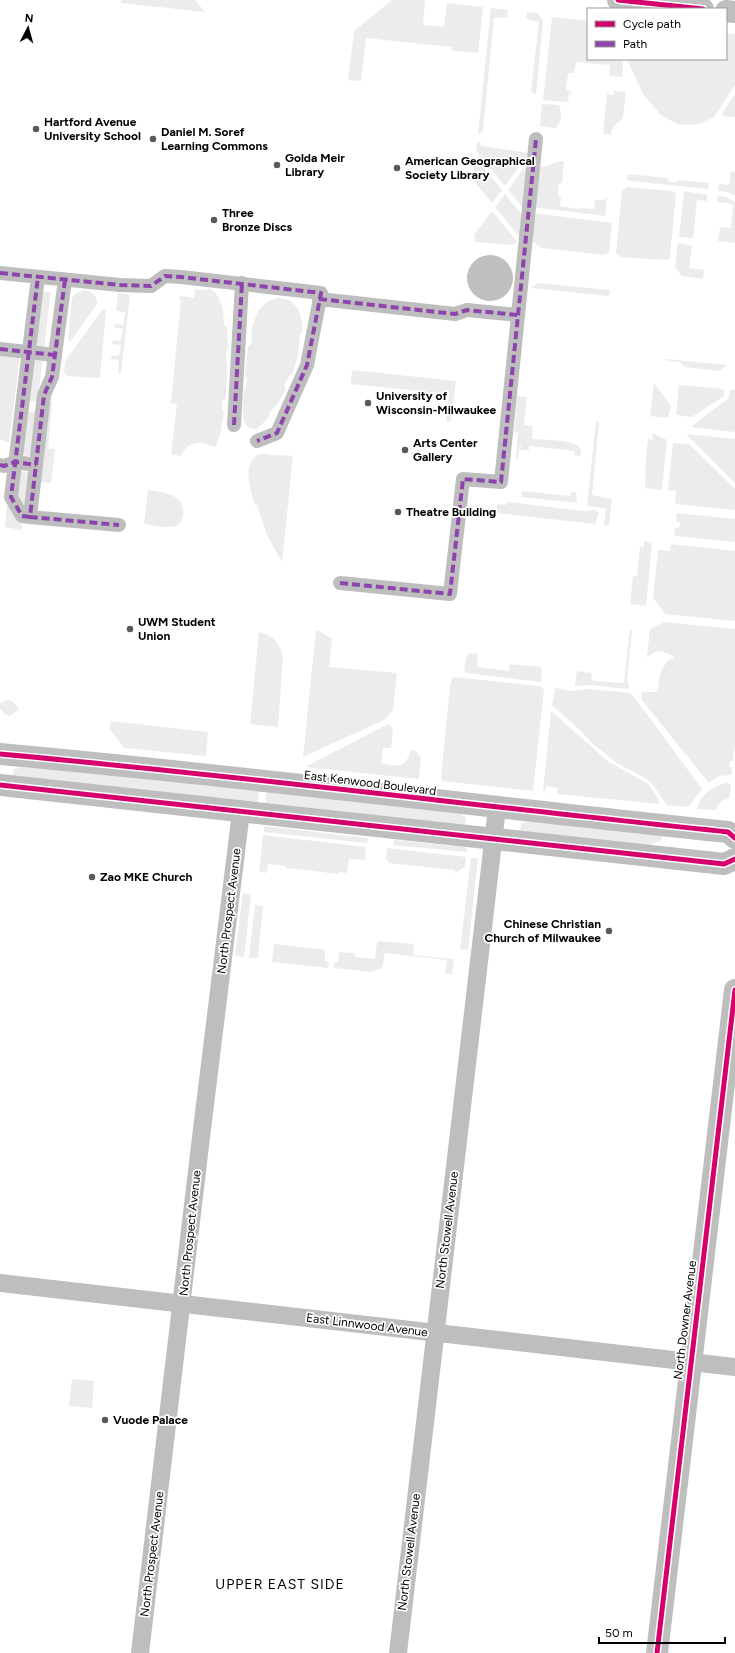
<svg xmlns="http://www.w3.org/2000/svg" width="735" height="1653" font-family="Figtree,sans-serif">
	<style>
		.green { fill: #ececec }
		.water { fill: #bfbfbf }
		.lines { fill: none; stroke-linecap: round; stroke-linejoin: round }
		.pedestrian { stroke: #bebebe; stroke-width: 14 }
		.minor { stroke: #bebebe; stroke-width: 18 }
		.tertiary { stroke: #bebebe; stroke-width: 22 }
		.quiet { stroke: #8e44ad; stroke-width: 4; stroke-dasharray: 8 4; stroke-linecap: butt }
		.cycleway-casing { stroke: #fff; stroke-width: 8 }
		.cycleway { stroke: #d6006c; stroke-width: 5 }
		.poi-dot { fill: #595959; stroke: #fff; stroke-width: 1.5 }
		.labels { text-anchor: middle; stroke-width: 3.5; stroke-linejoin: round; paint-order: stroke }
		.poi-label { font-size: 12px; font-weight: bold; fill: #000; stroke: #fff; text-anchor: start }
		.street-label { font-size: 12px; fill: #000; stroke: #fff }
		.quarter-label { font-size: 14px; letter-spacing: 1px; fill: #000; stroke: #fff }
	</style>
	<rect width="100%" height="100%" fill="#fff"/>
	<g class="green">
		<polygon points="121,0 195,0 205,12 121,3"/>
		<polygon points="392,0 425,0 423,25 444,27 447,3 483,7 478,53 451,50 451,47 366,38 361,81 348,80 354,31"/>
		<polygon points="491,8 508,10 507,17 494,18 483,131 478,135"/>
		<polygon points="527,12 537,13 543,20 536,95 531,91 539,22 530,20 526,18"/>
		<polygon points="552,17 588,21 588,59 621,59 623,64 622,77 609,76 610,65 576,62 574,73 568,73 566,89 572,92 572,95 569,92 568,102 543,100"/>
		<polygon points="726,33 735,34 735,85 714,117 700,124 689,125 677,124 661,115 643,94 627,59 726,59"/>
		<path d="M614,91L626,92L623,118C617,123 611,127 611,135L603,134L607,94L614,95Z"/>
		<polygon points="735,94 735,117 722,116 723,112"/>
		<path d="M542,104L559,105C562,114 562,120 556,128L540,126Z"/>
		<polygon points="477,142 480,142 481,146 529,153 505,186 476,151"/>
		<polygon points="475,158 502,190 492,203 473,180"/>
		<polygon points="559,161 564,161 562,183 559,183 558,196 561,197 560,206 578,209 580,208 594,209 595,200 604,200 607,197 605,216 532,207 540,167 547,166"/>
		<polygon points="524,168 526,168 524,209 508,190"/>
		<polygon points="731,171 735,172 735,196 727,192 718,191 719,184 729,185"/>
		<polygon points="628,174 667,178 670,182 676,182 679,180 709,183 708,189 630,181 627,179"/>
		<polygon points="627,187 673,191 676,194 670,257 667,260 620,257 616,253 622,191"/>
		<polygon points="684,191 707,195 707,201 697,200 693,238 679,237"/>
		<polygon points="505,194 523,216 521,239 495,207"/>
		<polygon points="718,196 726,197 735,202 735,243 718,241 720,227 731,228 733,204 717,202"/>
		<polygon points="492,211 517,242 512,245 475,242 474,235"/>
		<polygon points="532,213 612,223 609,253 604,255 542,248 528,239"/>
		<polygon points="678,243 692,246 689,268 704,270 703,279 682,276 675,267"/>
		<polygon points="538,283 610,290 609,296 531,288"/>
		<path d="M208,288C219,292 221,303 224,314L223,315L224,325L227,327L228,349L226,351V361L227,363L226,399L223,400L222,410L224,412L221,431L216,446C212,447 210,445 206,444C195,441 185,445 181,456L171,454L177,404L171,403L181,300H179V298L181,296L194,298L195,289L207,290Z"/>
		<path d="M84,290C92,291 97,296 97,304L70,342L68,339L72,298L76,293Z"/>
		<polygon points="41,291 51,292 44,348 35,347"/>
		<polygon points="118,293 130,295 121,373 118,373 119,360 111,359 111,356 119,356 121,345 112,344 113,340 121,341 123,329 114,327 115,324 123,325 125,312 116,311"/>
		<path d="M278,298C298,298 304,317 302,334H300L298,356L292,375H290L284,385L286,389L277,405L275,406L269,414V417L257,429C237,430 244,401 244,389L246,388L247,379L245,376L248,346L251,344L252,335L251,333C255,315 259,302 278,298Z"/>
		<polygon points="103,309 106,311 100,378 67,376 64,372 65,361"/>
		<polygon points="0,353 20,356 9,443 0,439"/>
		<polygon points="33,357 43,358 37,402 28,401"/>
		<polygon points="665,359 727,365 719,371 685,367 680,362 664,360"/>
		<polygon points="352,370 456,381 451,421 446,421 449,394 351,384"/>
		<polygon points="654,383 671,406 668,418 650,416"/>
		<polygon points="679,385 724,389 724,396 692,417 676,415"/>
		<polygon points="730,390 735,390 735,432 691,427 729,398"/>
		<path d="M517,396L527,397L524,425L533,426L532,439C542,440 572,439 579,447C582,450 581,453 580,456L574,455L575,451L529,446V450H520L521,445H520L518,459H516L518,433L514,432Z"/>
		<polygon points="49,402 52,402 48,449 55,449 51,483 37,482"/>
		<polygon points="26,411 36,412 31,456 21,455"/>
		<polygon points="596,422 599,422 592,495 612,499 609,525 604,525 606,508 587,506"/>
		<polygon points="651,433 667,440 662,490 645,488 646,468 645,467 648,438 652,441 653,438"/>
		<polygon points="686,434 735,439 735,483"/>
		<polygon points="673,443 689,444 735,489 735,510 675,504 676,491 668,490"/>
		<path d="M263,453C272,457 282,454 293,456L282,562L267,535L257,505H255C250,489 240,459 263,453Z"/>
		<polygon points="19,471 29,472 25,513 17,497"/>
		<path d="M148,490C165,492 186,495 183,516C182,520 180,524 176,526C168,529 153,525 144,524Z"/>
		<polygon points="522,491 570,496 571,492 576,492 577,503 522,497"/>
		<polygon points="7,501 10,501 22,526 22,530 5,527"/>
		<polygon points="507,502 584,511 595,510 599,513 595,524 496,513 497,504 506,505"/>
		<polygon points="677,513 735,519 735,542 674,536 675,528 678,528 680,525 680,523 676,521"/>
		<polygon points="644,540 652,544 646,606 630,604 633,576 637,576 640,547 644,547"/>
		<polygon points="671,544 735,551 735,621 665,614 653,597 658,550 670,551"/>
		<path d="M664,622L735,629V744L733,761H730L729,767L732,768L731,775L719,776L709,783L641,699L642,692H656C660,686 658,682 660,676C661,671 665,665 667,661L674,658L673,656C660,651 661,648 647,657L650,629Z"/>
		<polygon points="630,629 632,630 627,680 629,685 629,689 590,685 575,686 577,671 592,673 591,679 594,681 621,683 624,682"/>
		<polygon points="316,630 332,638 329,667 397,673 393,710 384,720 303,757"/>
		<path d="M259,632C272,635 280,643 283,656L278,727L250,724Z"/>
		<polygon points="469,653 478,654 477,667 508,671 509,670 510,664 541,667 541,669 542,669 541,682 467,673 464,671 466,659"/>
		<polygon points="455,677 539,686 544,689 533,791 443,781 441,778 450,686 452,678"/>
		<polygon points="555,688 570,691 590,689 631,693 702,789 688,807 667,805 650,781 617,763 593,744 581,731 552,705"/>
		<polygon points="6,700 12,701 19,709 10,716 5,715 3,711 0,709 0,704"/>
		<path d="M551,711L609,762L647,783C652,789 659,797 659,804L557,794L558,788L546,786L545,793L543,792Z"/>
		<polygon points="111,721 208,732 206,756 124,748 109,728"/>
		<path d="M388,724L393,728L391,748H383L381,763C388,765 401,768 406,761C409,757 409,753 412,750L417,752L421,758L419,779L305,767Z"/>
		<polygon points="24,766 259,791 258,802 13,776 14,769"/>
		<path d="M725,783L731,784L730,798C722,800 718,803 716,810L697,809C700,795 712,787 725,783Z"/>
		<polygon points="267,792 461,814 466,818 465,825 265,803"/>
		<polygon points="533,821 662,835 661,840 650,845 520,832 521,825 525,822"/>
		<polygon points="264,826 368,838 367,843 264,832"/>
		<polygon points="263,835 366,847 365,860 349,859 347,873 339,872 339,874 286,868 286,866 268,864 267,873 259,871"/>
		<polygon points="394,840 464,847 467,848 467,852 393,845"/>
		<polygon points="387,848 466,857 465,867 455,873 455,870 388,863 388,860 386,860"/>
		<polygon points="471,858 478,858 468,949 460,950"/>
		<polygon points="243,893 251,895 244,957 235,956"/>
		<polygon points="255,905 263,906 258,958 249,958"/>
		<polygon points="380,941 414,944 413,955 454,959 452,974 445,974 447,960 385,953 382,968 372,972 334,968 334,962 338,962 339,952 355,953 355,957 375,959 377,943"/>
		<polygon points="274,944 325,950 325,961 329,962 328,968 272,962"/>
		<polygon points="72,1379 94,1381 92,1408 69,1406"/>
	</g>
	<circle class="water" cx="490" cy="278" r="23"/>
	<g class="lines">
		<g class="pedestrian">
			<polyline points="0,273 120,285 151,286 165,276 181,277 321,293 307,365 277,433 257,441"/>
			<polyline points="65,280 52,377 44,395 30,517 119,525"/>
			<polyline points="319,299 455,314 467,310 518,315"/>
			<polyline points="0,349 55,355"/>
			<polyline points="234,425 242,283"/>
			<polyline points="0,465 4,466 15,462 36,465"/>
			<polyline points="30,517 22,516 11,497 38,277"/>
			<polyline points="340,583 450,594 463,479 501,482 536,139"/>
		</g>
		<g class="minor">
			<polyline points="0,1283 735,1367"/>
			<path d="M140,1653C174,1373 205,1092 241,812"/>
			<polyline points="398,1653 497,808"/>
		</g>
		<g class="tertiary">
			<polyline points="618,0 703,9"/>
			<polyline points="726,11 735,12"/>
			<path d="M0,754C243,776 485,807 728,832L735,838"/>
			<polyline points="0,785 724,864 735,859"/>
			<polyline points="657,1653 735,990"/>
		</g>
		<g class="quiet">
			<polyline points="0,273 120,285 151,286 165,276 181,277 321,293 307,365 277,433 257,441"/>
			<polyline points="65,280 52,377 44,395 30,517 119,525"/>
			<polyline points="319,299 455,314 467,310 518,315"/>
			<polyline points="0,349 55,355"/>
			<polyline points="234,425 242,283"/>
			<polyline points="0,465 4,466 15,462 36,465"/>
			<polyline points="30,517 22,516 11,497 38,277"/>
			<polyline points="340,583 450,594 463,479 501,482 536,139"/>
		</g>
		<g class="cycleway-casing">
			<g id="cycleway">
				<polyline points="618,0 703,9"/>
				<path d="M0,754C243,776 485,807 728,832L735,838"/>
				<polyline points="0,785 724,864 735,859"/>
				<polyline points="657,1653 735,990"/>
			</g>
		</g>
		<use href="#cycleway" class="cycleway"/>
	</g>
	<g class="poi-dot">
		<circle cx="36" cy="129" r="4"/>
		<circle cx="153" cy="139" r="4"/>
		<circle cx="277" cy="165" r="4"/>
		<circle cx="397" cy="168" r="4"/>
		<circle cx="214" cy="220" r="4"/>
		<circle cx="368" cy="403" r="4"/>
		<circle cx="405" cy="450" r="4"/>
		<circle cx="398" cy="512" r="4"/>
		<circle cx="130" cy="629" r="4"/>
		<circle cx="92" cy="877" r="4"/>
		<circle cx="609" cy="931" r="4"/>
		<circle cx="105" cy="1420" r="4"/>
	</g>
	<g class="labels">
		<g class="poi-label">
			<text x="44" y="126">Hartford Avenue<tspan x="44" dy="14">University School</tspan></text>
			<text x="161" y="136">Daniel M. Soref<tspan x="161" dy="14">Learning Commons</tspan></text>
			<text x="285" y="162">Golda Meir<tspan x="285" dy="14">Library</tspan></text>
			<text x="405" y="165">American Geographical<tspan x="405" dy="14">Society Library</tspan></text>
			<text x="222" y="217">Three<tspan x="222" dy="14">Bronze Discs</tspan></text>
			<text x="376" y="400">University of<tspan x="376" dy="14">Wisconsin-Milwaukee</tspan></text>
			<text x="413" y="447">Arts Center<tspan x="413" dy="14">Gallery</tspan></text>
			<text x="406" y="516">Theatre Building</text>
			<text x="138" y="626">UWM Student<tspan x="138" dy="14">Union</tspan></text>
			<text x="100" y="881">Zao MKE Church</text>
			<text x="601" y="928" text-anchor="end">Chinese Christian<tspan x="601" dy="14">Church of Milwaukee</tspan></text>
			<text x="113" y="1424">Vuode Palace</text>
		</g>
		<g class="street-label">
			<text transform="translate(370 783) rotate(7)" y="4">East Kenwood Boulevard</text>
			<text transform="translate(229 911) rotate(-83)" y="4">North Prospect Avenue</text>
			<text transform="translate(447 1230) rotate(-83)" y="4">North Stowell Avenue</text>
			<text transform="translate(190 1233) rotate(-84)" y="4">North Prospect Avenue</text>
			<text transform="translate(685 1320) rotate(-83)" y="4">North Downer Avenue</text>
			<text transform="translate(367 1325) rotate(7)" y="4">East Linnwood Avenue</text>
			<text transform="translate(409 1552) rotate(-83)" y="4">North Stowell Avenue</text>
			<text transform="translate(152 1554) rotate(-83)" y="4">North Prospect Avenue</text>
		</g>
		<g class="quarter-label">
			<text x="280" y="1589">UPPER EAST SIDE</text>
		</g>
	</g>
	<rect x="587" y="8" width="140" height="52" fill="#ffffff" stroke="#999999"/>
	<rect x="595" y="21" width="20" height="6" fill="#d6006c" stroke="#999999"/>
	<text x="623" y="28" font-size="12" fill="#000000">Cycle path</text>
	<rect x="595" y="41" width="20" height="6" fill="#8e44ad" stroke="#999999"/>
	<text x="623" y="48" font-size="12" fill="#000000">Path</text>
	<g transform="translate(28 28) rotate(6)" stroke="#ffffff" stroke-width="3" paint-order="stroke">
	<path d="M0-3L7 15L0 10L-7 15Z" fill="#000000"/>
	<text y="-6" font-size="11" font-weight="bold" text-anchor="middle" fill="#000000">N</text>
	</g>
	<path d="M599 1637v6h126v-6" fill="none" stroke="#000000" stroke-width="2"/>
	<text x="605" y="1637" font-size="12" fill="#000000" stroke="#ffffff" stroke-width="3" paint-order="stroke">50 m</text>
</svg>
